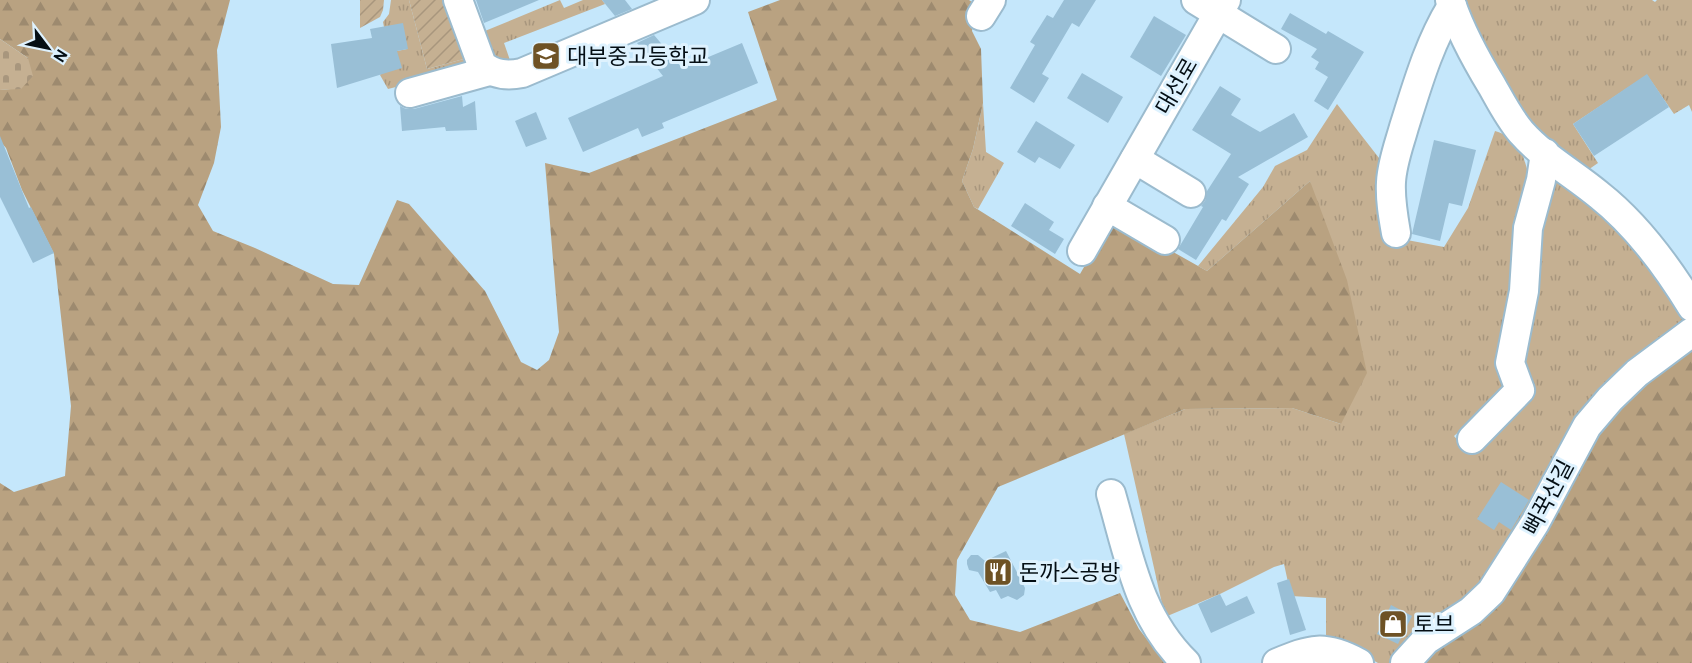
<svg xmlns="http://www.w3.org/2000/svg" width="1692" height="663" font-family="Cabin,'Noto Sans KR',sans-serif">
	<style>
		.grass { fill: url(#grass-tufts) }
		.forest { fill: url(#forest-firs) }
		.cemetery { fill: url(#cemetery-stones) }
		.garden { fill: url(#garden-furrows) }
		.building { fill: #99bfd6 }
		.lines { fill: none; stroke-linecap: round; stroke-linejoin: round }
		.minor-casing { stroke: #9bbbce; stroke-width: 32 }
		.minor { stroke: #fff; stroke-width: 28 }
		.labels { text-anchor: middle; stroke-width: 6; stroke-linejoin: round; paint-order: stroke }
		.poi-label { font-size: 22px; fill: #040e14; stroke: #def2fe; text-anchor: start }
		.street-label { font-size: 22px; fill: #040e14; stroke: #def2fe }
	</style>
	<defs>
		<pattern id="grass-tufts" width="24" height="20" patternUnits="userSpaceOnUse" patternTransform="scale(1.5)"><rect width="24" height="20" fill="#c5b092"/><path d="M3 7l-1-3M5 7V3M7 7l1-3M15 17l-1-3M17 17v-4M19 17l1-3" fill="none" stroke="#a8967d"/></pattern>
		<pattern id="forest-firs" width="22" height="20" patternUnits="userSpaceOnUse" patternTransform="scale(1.5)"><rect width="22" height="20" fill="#b9a281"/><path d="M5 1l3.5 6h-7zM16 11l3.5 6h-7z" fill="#9d8a6f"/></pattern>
		<pattern id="cemetery-stones" width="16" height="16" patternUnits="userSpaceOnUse" patternTransform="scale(1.5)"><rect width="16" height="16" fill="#c5b092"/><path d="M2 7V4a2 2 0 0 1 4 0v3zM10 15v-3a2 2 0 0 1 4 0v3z" fill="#a8967d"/></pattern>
		<pattern id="garden-furrows" width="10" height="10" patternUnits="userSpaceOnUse" patternTransform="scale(1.5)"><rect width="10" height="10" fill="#c5b092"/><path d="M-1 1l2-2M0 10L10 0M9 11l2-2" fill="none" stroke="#a8967d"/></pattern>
	</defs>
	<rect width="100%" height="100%" fill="#c5e7fb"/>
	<g class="grass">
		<polygon points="391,0 409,0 427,69 471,57 471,68 388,89 380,75 397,51 407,49 384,27 383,22 389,14"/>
		<polygon points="560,0 564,8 583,0 602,0 605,4 504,43 513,69 500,68 480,33"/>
		<polygon points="1456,0 1652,0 1655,2 1657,0 1692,0 1692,112 1689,105 1674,114 1647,75 1573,124 1598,163 1585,172 1530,132"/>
		<polygon points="983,103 986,152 1004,163 978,209 974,207 962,181 973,149"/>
		<path d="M1337,104L1386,167L1407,240L1444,247L1468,208L1495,131C1521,139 1522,152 1529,176L1507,389L1454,436L1471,455L1532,395L1521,364L1539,227L1554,170L1622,224L1686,317L1682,325L1499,568L1394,663H1378L1345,644L1326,643V598L1291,596L1284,564L1274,567L1220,594L1165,617L1124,434L1185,409L1292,408L1341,424L1310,181L1207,271L1198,266L1263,187L1275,166L1307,150Z"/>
	</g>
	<g class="forest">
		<polygon points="0,0 230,0 217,50 221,127 214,163 198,205 213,231 255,248 333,284 359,285 397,200 409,204 485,291 521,362 537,370 549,360 559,332 545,163 589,173 777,100 748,12 780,0 969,0 975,4 972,31 981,49 983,103 973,149 962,181 974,207 1080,274 1109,224 1118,221 1207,271 1310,181 1347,280 1367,373 1341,424 1292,408 1185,409 998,487 957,560 955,595 970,620 1020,632 1120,593 1139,629 1165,663 0,663 0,483 14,492 65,476 71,406 54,254 22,190 6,148 0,141 0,90 21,88 28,58 0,39"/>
		<polygon points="1692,342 1692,663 1419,663 1445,637 1588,440 1623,398"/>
	</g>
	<polygon class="cemetery" points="0,39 28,58 33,76 21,89 0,90"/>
	<g class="garden">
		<polygon points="360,0 384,0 383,10 380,17 360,28"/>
		<polygon points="409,0 449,0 471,57 427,69"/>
	</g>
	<g class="building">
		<polygon points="476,0 539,0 484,23"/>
		<polygon points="602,0 625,0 632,9 615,16"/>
		<polygon points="1064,0 1096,0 1079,27 1072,23 1042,74 1049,78 1034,103 1010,88 1035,45 1030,42 1047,15 1053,18"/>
		<polygon points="1290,13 1326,34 1328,31 1364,52 1328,110 1314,101 1328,77 1315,69 1319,62 1311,57 1317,49 1281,29"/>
		<polygon points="1154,16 1186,35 1161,76 1130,57"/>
		<polygon points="403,23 408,49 397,51 402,68 337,88 331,44 372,38 370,29"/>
		<polygon points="654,35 682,68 742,43 758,83 662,123 664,128 642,137 638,128 583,152 568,118 663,76 637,43"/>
		<polygon points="1082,73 1123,97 1108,123 1067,98"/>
		<polygon points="1647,74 1669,107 1594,156 1573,124"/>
		<polygon points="1220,86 1241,99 1231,115 1253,128 1260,132 1294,113 1308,137 1238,177 1249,184 1226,221 1222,219 1196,260 1178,249 1203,207 1201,206 1205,201 1207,191 1231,154 1192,130"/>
		<polygon points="462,96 463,107 475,101 477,130 446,131 445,127 402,131 400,106 406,109 414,109"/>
		<polygon points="536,112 547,139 526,147 515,121"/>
		<polygon points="1036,121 1075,145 1060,169 1039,157 1035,163 1017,152"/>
		<polygon points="0,136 29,208 31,207 54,253 33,263 0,197"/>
		<polygon points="1434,140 1476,150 1462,206 1449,203 1440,241 1412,234"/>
		<polygon points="1025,203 1054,222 1049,230 1064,239 1055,254 1011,226"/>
		<polygon points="1501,482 1529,500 1511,530 1499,522 1494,530 1477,519"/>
		<polygon points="1006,551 1025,588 1024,595 1017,600 1008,596 1001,599 996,590 990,592 978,572 969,570 967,564 967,560 971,555 978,555 985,561"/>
		<polygon points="1289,579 1306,630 1290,635 1277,583"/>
		<polygon points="1220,594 1226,606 1247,596 1255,613 1211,633 1198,604"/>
		<polygon points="1391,605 1412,616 1398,644 1377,634"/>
	</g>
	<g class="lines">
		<g class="minor-casing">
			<g id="minor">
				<path d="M458,0L482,65C494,75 507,76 522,73L695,0"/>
				<polyline points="1196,0 1276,49"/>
				<path d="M1450,0C1460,31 1475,58 1492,86C1501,102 1509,118 1521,132C1543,157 1574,174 1599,195C1637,225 1667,266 1692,307"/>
				<polyline points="981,16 991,0"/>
				<polyline points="410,93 489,71"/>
				<polyline points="1135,159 1191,193"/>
				<polyline points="1107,206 1165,240"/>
				<path d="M1396,233C1393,216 1390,199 1391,182C1392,163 1399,145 1404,127C1417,86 1429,43 1452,6"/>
				<polyline points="1082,251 1226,0"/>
				<polyline points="1472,439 1520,390 1510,363 1524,291 1528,228 1541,180 1545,153"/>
				<path d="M1111,494C1129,556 1138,616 1186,663"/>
				<path d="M1277,663C1311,649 1324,644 1359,663"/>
				<polyline points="1405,663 1426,640 1471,611 1491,592 1535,523 1587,426 1610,399 1637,373 1692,332"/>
			</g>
		</g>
		<use href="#minor" class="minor"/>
	</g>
	<defs>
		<g id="school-square" transform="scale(1.5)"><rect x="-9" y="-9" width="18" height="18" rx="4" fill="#6e5225" stroke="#def2fe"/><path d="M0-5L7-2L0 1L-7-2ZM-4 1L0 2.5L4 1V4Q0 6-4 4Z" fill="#fff"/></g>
		<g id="restaurant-square" transform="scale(1.5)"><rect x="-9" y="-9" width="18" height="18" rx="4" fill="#6e5225" stroke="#def2fe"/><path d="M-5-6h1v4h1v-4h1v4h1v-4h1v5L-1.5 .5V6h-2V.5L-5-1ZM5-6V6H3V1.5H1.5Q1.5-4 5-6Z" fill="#fff"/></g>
		<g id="shop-square" transform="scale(1.5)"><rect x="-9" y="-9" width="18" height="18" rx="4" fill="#6e5225" stroke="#def2fe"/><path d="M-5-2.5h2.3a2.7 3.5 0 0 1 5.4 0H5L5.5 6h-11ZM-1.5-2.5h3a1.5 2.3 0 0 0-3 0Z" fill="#fff"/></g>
	</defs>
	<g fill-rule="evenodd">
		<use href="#school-square" x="546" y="56"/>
		<use href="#restaurant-square" x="998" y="572"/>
		<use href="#shop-square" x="1393" y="624"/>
	</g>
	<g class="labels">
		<g class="poi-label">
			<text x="567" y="64">대부중고등학교</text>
			<text x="1019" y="580">돈까스공방</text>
			<text x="1414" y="632">토브</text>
		</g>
		<g class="street-label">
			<text transform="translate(1176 86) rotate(-60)" y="8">대선로</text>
			<text transform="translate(1548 497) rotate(-62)" y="8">뻐꾹산길</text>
		</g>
	</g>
	<g transform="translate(48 48) rotate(122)" stroke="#def2fe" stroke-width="4.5" paint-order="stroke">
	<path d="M0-4.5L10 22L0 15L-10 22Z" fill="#040e14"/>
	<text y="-9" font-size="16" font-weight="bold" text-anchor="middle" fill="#040e14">N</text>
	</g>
</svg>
